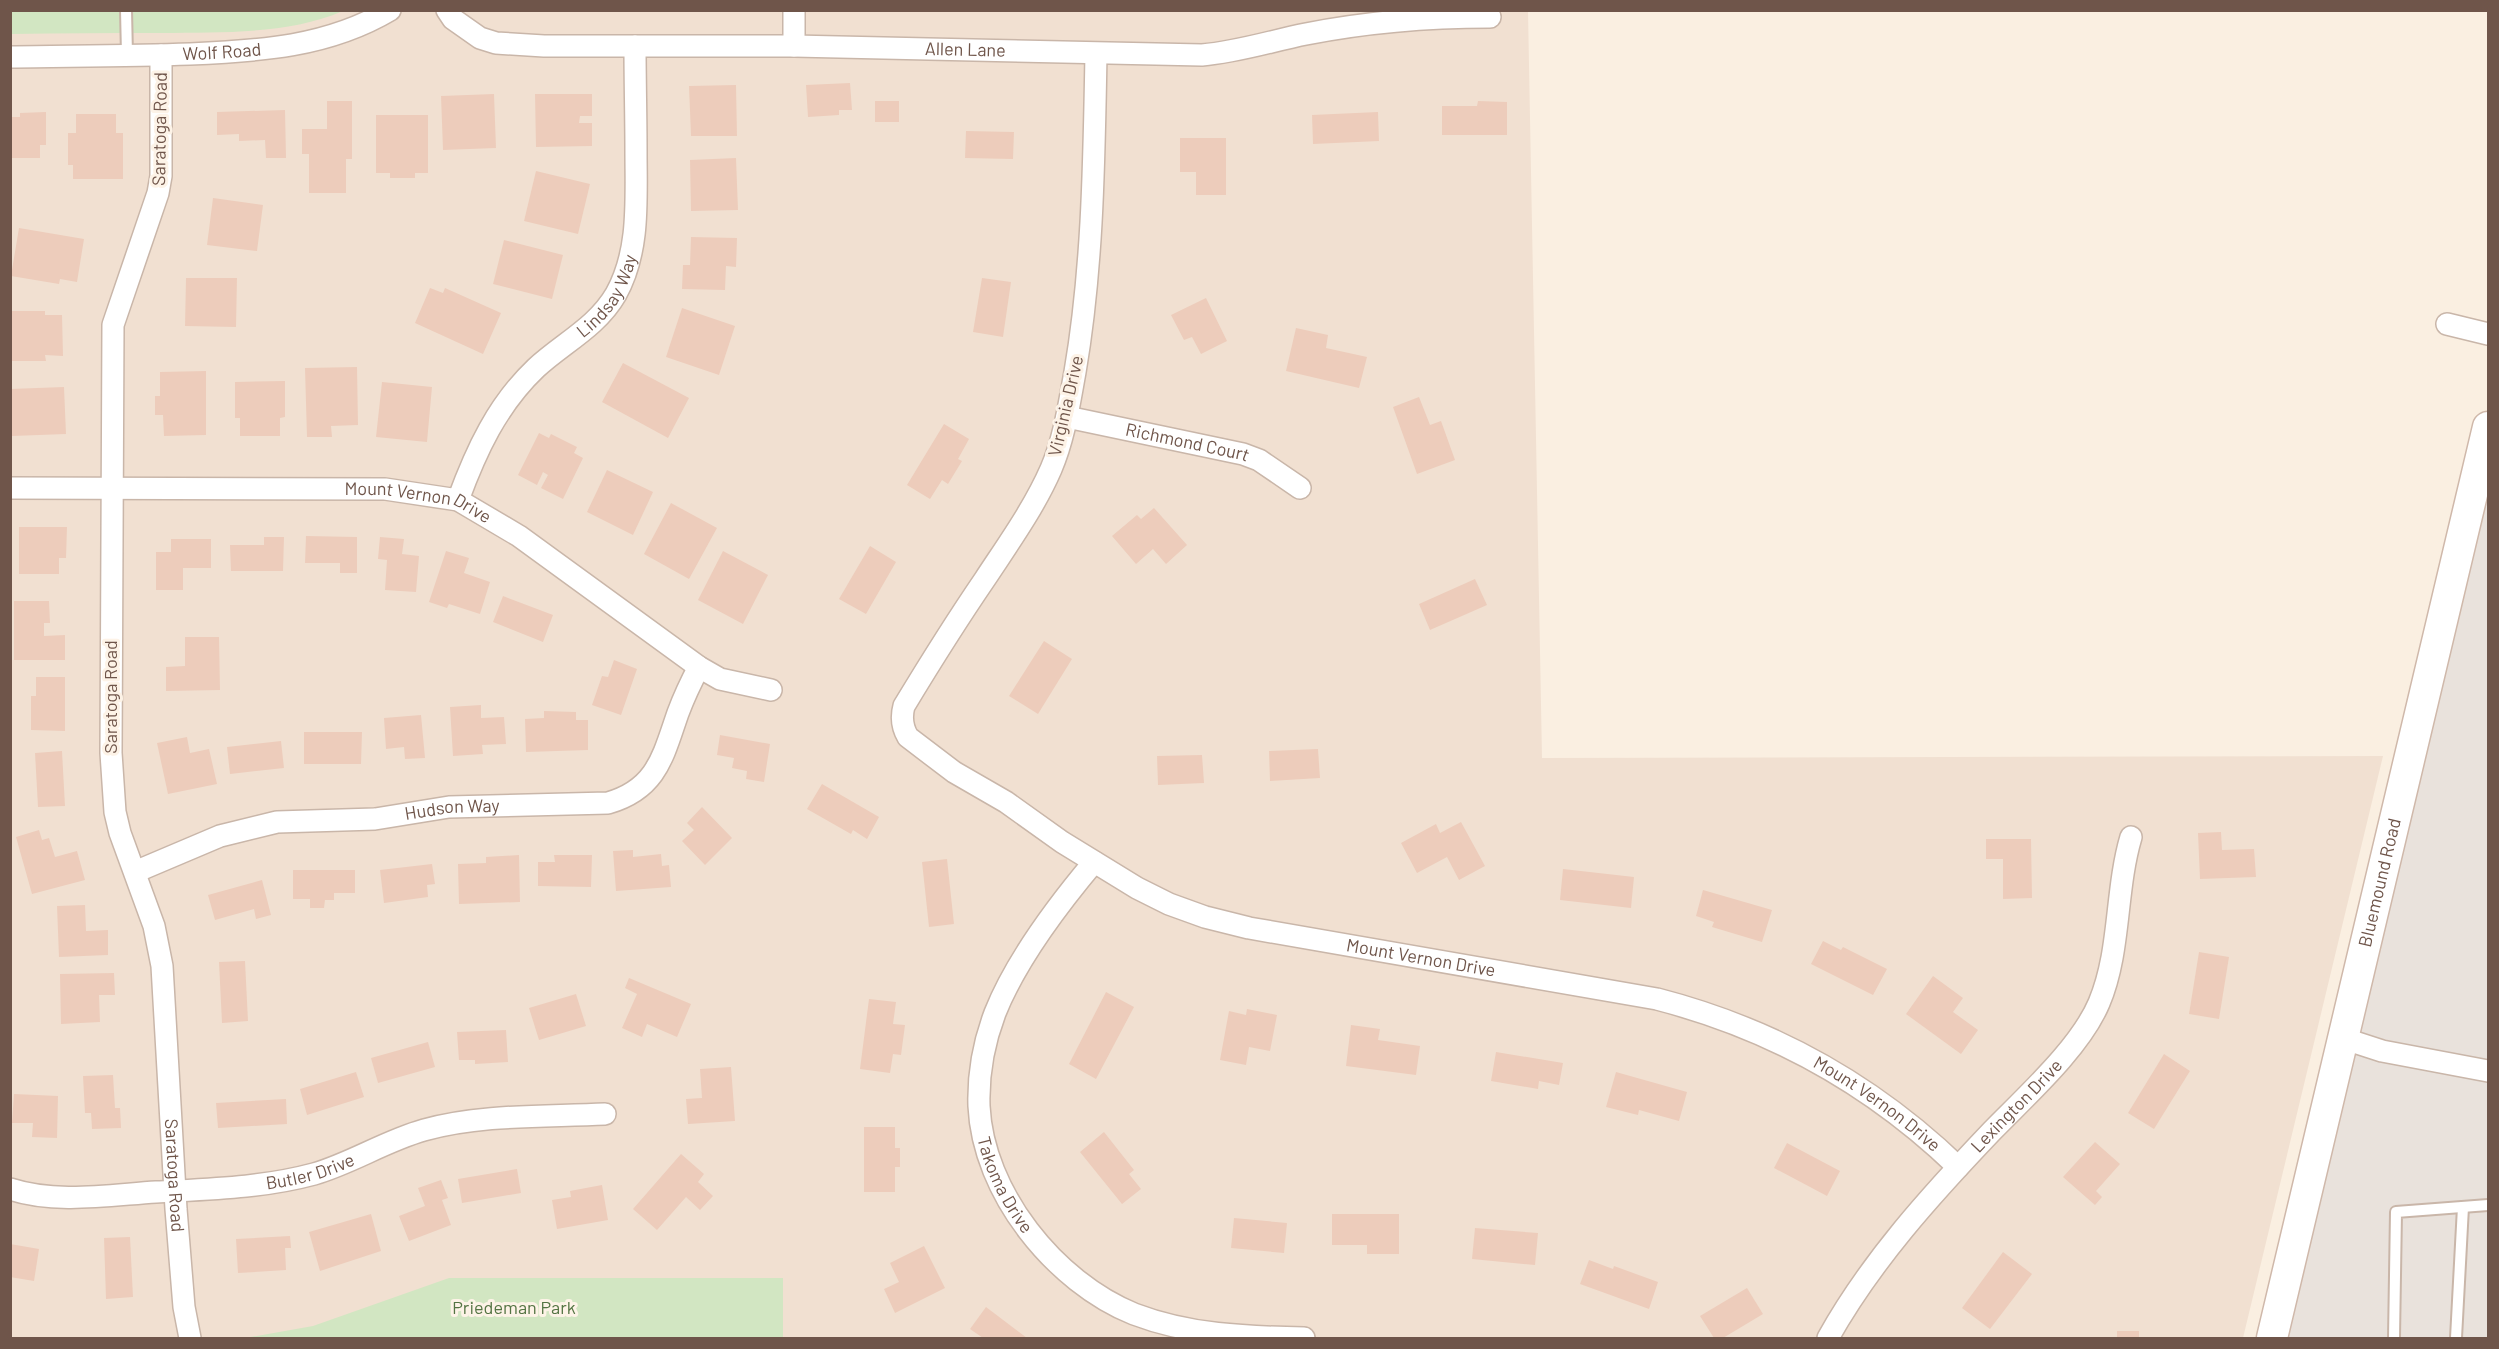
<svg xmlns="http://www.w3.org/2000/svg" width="2499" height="1349" font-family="Barlow,sans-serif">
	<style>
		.residential { fill: #f1e0d1 }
		.industrial { fill: #e9e2dc }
		.green { fill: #d2e6c2 }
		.building { fill: #edccbb }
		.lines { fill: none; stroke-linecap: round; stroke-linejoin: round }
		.lane-casing { stroke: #c9b6a9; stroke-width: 14 }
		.street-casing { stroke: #c9b6a9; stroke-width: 24 }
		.secondary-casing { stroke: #cfb8aa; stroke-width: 33 }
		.lane { stroke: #fff; stroke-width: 10 }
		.street { stroke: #fff; stroke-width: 21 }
		.secondary { stroke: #fff; stroke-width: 30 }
		.labels { text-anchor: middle; stroke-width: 6; stroke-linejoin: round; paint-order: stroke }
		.street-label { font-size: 18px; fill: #6f554a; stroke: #fdf3e7 }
		.park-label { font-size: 18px; fill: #547443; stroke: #fdf3e7 }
	</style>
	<rect width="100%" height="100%" fill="#faefe1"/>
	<polygon class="residential" points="10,11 1528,11 1542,758 2383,756 2243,1338 11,1338"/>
	<polygon class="industrial" points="2488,427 2488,1338 2272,1338"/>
	<g class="green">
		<path d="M10,11H343C287,35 221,32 162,33C111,33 61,33 11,34Z"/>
		<polygon points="449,1278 783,1278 783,1338 245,1338 313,1326"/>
	</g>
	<g class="building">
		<polygon points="850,83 852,110 839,110 839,115 808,117 806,85"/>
		<polygon points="736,85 737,136 691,136 689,86"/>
		<polygon points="494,94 496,148 443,150 441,96"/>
		<polygon points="535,94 592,94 592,116 580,116 579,123 592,123 592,146 536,147"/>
		<polygon points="327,101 352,101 352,159 346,159 346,193 309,193 309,154 302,154 302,129 327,129"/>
		<rect x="875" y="101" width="24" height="21"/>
		<polygon points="1478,101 1507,102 1507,135 1442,135 1442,106 1477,106"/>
		<polygon points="285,110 286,158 266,158 265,140 239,141 239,134 217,135 217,112"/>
		<polygon points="46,112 46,145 40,145 40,158 10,158 10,117 20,117 20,113"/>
		<polygon points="1378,112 1379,141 1313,144 1312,115"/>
		<polygon points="76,114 116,114 116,133 123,133 123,179 73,179 73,165 68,165 68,133 76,133"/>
		<polygon points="376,115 428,115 428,173 415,173 415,178 390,178 390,173 376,173"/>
		<polygon points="966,131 1014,132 1013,159 965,158"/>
		<polygon points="1180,138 1226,138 1226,195 1196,195 1196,172 1180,172"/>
		<polygon points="736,158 738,210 691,211 690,160"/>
		<polygon points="536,171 590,184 578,234 524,221"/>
		<polygon points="213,198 263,205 257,251 207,245"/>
		<polygon points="19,228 84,239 77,282 60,279 59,284 11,276"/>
		<polygon points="691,237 737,238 736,267 726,266 725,290 682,289 683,265 690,265"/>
		<polygon points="504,240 563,255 552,299 493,284"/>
		<polygon points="186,278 237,278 236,327 185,326"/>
		<polygon points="982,278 1011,282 1003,337 973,332"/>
		<polygon points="430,288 443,293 445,288 501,313 483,354 415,323"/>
		<polygon points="1206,298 1227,341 1201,354 1192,337 1184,340 1171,315"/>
		<polygon points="682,308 735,326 719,375 666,357"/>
		<polygon points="10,311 45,311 45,315 62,315 63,356 45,355 46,361 10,361"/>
		<polygon points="1296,328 1328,335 1326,348 1367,357 1359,388 1286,371"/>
		<polygon points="623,363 689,398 668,438 602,402"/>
		<polygon points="357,367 358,425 331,426 332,437 307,437 305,368"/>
		<polygon points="206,371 206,435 164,436 163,415 155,415 155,396 160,396 160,372"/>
		<polygon points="285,381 285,417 280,418 280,436 240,436 240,418 235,418 235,382"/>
		<polygon points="382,382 432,387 427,442 376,437"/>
		<polygon points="64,387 66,434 12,436 10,389"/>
		<polygon points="1419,397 1430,425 1441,421 1455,460 1417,474 1393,407"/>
		<polygon points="944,424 969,439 958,459 962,461 948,484 942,480 930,499 907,485"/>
		<polygon points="539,433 549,438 551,434 577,447 574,453 583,458 563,499 541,488 548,475 543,472 537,485 518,475"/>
		<polygon points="607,470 653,492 633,535 587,512"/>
		<polygon points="671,503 717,528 689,579 644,554"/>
		<polygon points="1154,508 1187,545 1166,564 1153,549 1136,564 1112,536 1137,515 1141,519"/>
		<polygon points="19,527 67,527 66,558 59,558 59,574 19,574"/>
		<polygon points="306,536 357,537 357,573 340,573 340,563 305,563"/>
		<polygon points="264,537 284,537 283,571 231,571 230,545 264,545"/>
		<polygon points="380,537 404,539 402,554 419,556 416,592 385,590 387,560 378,559"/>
		<polygon points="171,539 211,539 211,568 183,568 183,590 156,590 156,552 171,552"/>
		<polygon points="870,546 896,562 866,614 839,599"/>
		<polygon points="446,551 469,558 464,573 490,582 480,614 449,604 447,608 429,602"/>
		<polygon points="723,551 768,575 743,624 698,600"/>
		<polygon points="1475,579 1487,605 1430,630 1419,604"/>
		<polygon points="503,596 553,615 543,642 493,622"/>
		<polygon points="14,601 49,601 50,623 44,623 44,636 65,635 65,660 14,660"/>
		<polygon points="185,637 219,637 220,690 166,691 166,667 185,666"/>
		<polygon points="1044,641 1072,659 1038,714 1009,696"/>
		<polygon points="614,660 637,669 621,715 592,705 602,676 608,677"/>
		<polygon points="36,677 65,677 65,731 31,730 31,696 36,696"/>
		<polygon points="481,705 481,718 504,717 506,744 482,745 483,754 453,756 450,707"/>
		<polygon points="544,711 576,712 576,720 588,720 588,750 526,752 525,719 544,718"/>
		<polygon points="421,715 425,758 405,759 404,747 386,749 384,718"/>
		<polygon points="304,732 362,732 361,764 304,764"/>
		<polygon points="720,735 770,744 764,782 746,779 747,771 732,768 734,758 717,755"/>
		<polygon points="187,737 190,753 209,749 217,784 168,794 157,743"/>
		<polygon points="281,741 284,768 230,774 227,747"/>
		<polygon points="1318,749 1320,778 1270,781 1269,751"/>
		<polygon points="62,751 65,806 38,807 35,753"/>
		<polygon points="1202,755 1204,783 1158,785 1157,756"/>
		<polygon points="822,784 879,817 867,839 853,830 851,834 807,809"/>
		<polygon points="702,807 732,838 705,865 682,841 694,830 687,823"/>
		<polygon points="1461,822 1485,866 1459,880 1447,857 1417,873 1401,843 1436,824 1440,833"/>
		<polygon points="39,830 42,840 49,838 55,857 77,851 85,880 32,894 16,837"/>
		<polygon points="2221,832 2222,850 2254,849 2256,877 2200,879 2198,833"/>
		<polygon points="1986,839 2031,839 2032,898 2003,899 2003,859 1986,859"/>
		<polygon points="633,850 633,857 661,854 662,866 669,865 671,887 616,891 613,851"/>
		<polygon points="519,855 520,902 459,904 458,864 486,863 486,857"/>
		<polygon points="554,855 592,855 591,887 538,886 538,862 555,862"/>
		<polygon points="947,859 954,924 929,927 922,862"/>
		<polygon points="432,864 435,884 427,885 428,897 384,903 380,870"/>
		<polygon points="1563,869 1634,877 1631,908 1560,900"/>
		<polygon points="293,870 355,870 355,893 334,893 334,900 325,900 324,908 310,908 310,899 293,899"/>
		<polygon points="262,880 271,915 256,919 254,909 215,920 208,895"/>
		<polygon points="1703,890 1772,910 1762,942 1712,927 1714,922 1696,916"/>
		<polygon points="85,905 86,931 108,930 108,955 59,957 57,906"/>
		<polygon points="1823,941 1841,950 1843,947 1887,969 1873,995 1811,964"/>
		<polygon points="2199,952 2229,957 2219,1019 2189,1014"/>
		<polygon points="245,961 248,1021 222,1023 219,962"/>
		<polygon points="114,973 115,995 99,995 100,1022 61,1024 60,974"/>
		<polygon points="1933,976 1963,998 1953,1012 1978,1030 1961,1054 1906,1014"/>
		<polygon points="629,978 691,1004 677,1037 647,1024 642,1037 622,1028 637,994 625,988"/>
		<polygon points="1106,992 1134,1007 1096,1079 1069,1064"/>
		<polygon points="576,994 586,1026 539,1040 529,1008"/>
		<polygon points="869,999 896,1002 893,1024 905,1025 901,1055 893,1054 890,1073 860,1069"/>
		<polygon points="1247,1009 1277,1015 1270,1051 1249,1047 1246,1065 1220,1060 1229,1011 1246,1015"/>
		<polygon points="1351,1025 1380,1029 1378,1040 1420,1046 1416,1075 1346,1066"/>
		<polygon points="506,1030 508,1062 475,1064 475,1060 459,1060 457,1032"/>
		<polygon points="428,1042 435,1067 378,1083 371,1058"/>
		<polygon points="1496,1052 1563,1063 1559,1085 1539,1081 1538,1089 1491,1081"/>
		<polygon points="2164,1054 2190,1071 2154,1129 2128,1113"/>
		<polygon points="731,1067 735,1121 688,1124 686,1099 702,1098 700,1069"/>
		<polygon points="356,1072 364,1097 307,1115 300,1089"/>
		<polygon points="1616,1072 1687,1092 1679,1121 1639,1110 1638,1115 1606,1107"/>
		<polygon points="113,1075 115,1108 120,1108 121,1128 92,1129 91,1113 85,1113 83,1076"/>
		<polygon points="14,1094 58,1096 57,1138 32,1137 33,1123 12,1123"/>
		<polygon points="286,1099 287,1124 218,1128 216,1103"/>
		<polygon points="864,1127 895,1127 895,1148 900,1148 900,1167 895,1167 895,1192 864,1192"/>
		<polygon points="1104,1132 1134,1170 1129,1174 1141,1189 1122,1204 1080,1152"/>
		<polygon points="2095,1142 2120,1164 2096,1191 2102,1197 2095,1205 2063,1177"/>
		<polygon points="1787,1143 1840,1171 1827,1196 1774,1168"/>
		<polygon points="681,1154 704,1174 698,1182 713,1196 700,1210 686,1197 657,1230 633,1209"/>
		<polygon points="517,1169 521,1193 462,1203 458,1179"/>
		<polygon points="441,1180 448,1198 442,1200 451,1225 409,1241 399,1216 425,1206 418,1188"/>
		<polygon points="602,1185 608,1220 557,1229 552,1200 571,1197 570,1191"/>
		<polygon points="371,1214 381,1251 320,1271 309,1232"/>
		<polygon points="1332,1214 1399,1214 1399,1254 1367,1254 1367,1245 1332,1245"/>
		<polygon points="1234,1218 1287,1223 1284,1253 1231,1248"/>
		<polygon points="1475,1228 1538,1233 1535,1265 1472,1259"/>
		<polygon points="290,1236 291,1248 285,1248 286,1270 238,1273 236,1239"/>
		<polygon points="130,1237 133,1297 106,1299 104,1238"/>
		<polygon points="10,1244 39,1249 34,1281 10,1277"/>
		<polygon points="924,1246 945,1288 895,1313 884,1289 899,1282 890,1263"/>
		<polygon points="2003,1252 2032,1274 1990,1329 1962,1308"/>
		<polygon points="1589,1260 1613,1269 1614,1266 1658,1282 1649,1309 1580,1284"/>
		<polygon points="1747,1288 1763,1314 1723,1338 1714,1338 1700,1316"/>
		<polygon points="986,1307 1027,1338 983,1338 970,1329"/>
		<rect x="2117" y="1331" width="22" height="7"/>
	</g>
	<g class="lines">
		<g class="lane-casing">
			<g id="lane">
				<polyline points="126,10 127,55"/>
				<polyline points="2394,1338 2396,1212 2488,1205"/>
				<polyline points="2456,1338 2463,1207"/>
			</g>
		</g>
		<g class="street-casing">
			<g id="street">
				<path id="s1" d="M447,10L453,19L480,38L496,43L544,46H794L1202,55C1238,52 1271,41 1306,34C1367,22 1428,17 1490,17"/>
				<polyline points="794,10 794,46"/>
				<path id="s2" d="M1096,54C1094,160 1093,267 1075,372C1069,405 1064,439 1051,469C1034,508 1008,544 985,579C957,620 930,663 904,706C901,717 902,727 908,737L954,772L1006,802L1062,842L1137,888L1169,904L1205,917L1249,928L1657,999C1773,1029 1872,1084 1958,1167"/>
				<path id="s3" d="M161,55V176L158,193L113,325L111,753L115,812L120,833L154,926L162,966L176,1209L184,1307L190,1338"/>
				<path id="s4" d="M10,57C70,56 130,56 190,54C259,51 328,47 390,10"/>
				<polyline points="2447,324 2488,334"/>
				<path id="s5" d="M1067,417L1243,454L1259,460L1300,488"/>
				<path id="s6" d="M10,488L385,489L458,500L519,536L699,667L720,679L771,690"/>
				<path id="s7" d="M458,500C476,451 497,405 536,368C563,343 597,327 616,294C640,251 636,200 636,151C636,116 635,81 635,46"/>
				<path id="s8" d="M1094,862C1057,906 1016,960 995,1013C984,1042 978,1075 979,1106C983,1193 1055,1282 1134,1314C1189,1335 1245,1337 1304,1338"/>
				<path id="s9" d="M135,872L220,836L277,822L375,819L449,807L608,803C657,789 663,756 678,713C684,697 691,682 699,667"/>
				<polyline points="2342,1038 2382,1051 2488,1071"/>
				<path id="s10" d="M10,1189C56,1204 109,1195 156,1192C209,1189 262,1188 314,1174C352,1163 385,1141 424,1130C481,1114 545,1117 605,1114"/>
				<path id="s11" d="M1828,1338C1871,1261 1931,1195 1992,1131C2026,1096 2080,1048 2099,1003C2121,951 2115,891 2131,837"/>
			</g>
		</g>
		<g class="secondary-casing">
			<g id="secondary">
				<path id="s12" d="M2272,1338L2488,427"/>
			</g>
		</g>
		<use href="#lane" class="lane"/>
		<use href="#street" class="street"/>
		<use href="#secondary" class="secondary"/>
	</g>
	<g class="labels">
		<g class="street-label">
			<text dy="6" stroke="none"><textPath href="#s1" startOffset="530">Allen Lane</textPath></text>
			<text dy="6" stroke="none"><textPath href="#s4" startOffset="212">Wolf Road</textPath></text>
			<text transform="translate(160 129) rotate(-89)" y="6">Saratoga Road</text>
			<text dy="6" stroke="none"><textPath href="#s7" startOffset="258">Lindsay Way</textPath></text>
			<text transform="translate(1066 406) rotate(-77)" y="6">Virginia Drive</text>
			<text dy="6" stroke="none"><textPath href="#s5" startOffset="123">Richmond Court</textPath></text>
			<text dy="6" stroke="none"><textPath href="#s6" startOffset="410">Mount Vernon Drive</textPath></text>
			<text transform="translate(111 697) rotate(-90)" y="6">Saratoga Road</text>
			<text dy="6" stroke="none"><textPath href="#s9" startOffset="327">Hudson Way</textPath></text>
			<text dy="6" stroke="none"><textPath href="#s12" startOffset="468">Bluemound Road</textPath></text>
			<text dy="6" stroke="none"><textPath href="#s2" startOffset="1299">Mount Vernon Drive</textPath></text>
			<text dy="6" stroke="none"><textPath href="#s2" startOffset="1784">Mount Vernon Drive</textPath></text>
			<text dy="6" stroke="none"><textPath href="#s11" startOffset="300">Lexington Drive</textPath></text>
			<text dy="6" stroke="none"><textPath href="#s10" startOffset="303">Butler Drive</textPath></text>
			<text dy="6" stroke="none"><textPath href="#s3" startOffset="1136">Saratoga Road</textPath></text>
			<text dy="6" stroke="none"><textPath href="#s8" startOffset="360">Takoma Drive</textPath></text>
		</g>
		<g class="park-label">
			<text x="514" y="1314">Priedeman Park</text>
		</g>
	</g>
	<rect width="2499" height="1349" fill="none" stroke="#6f554a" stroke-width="24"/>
</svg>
